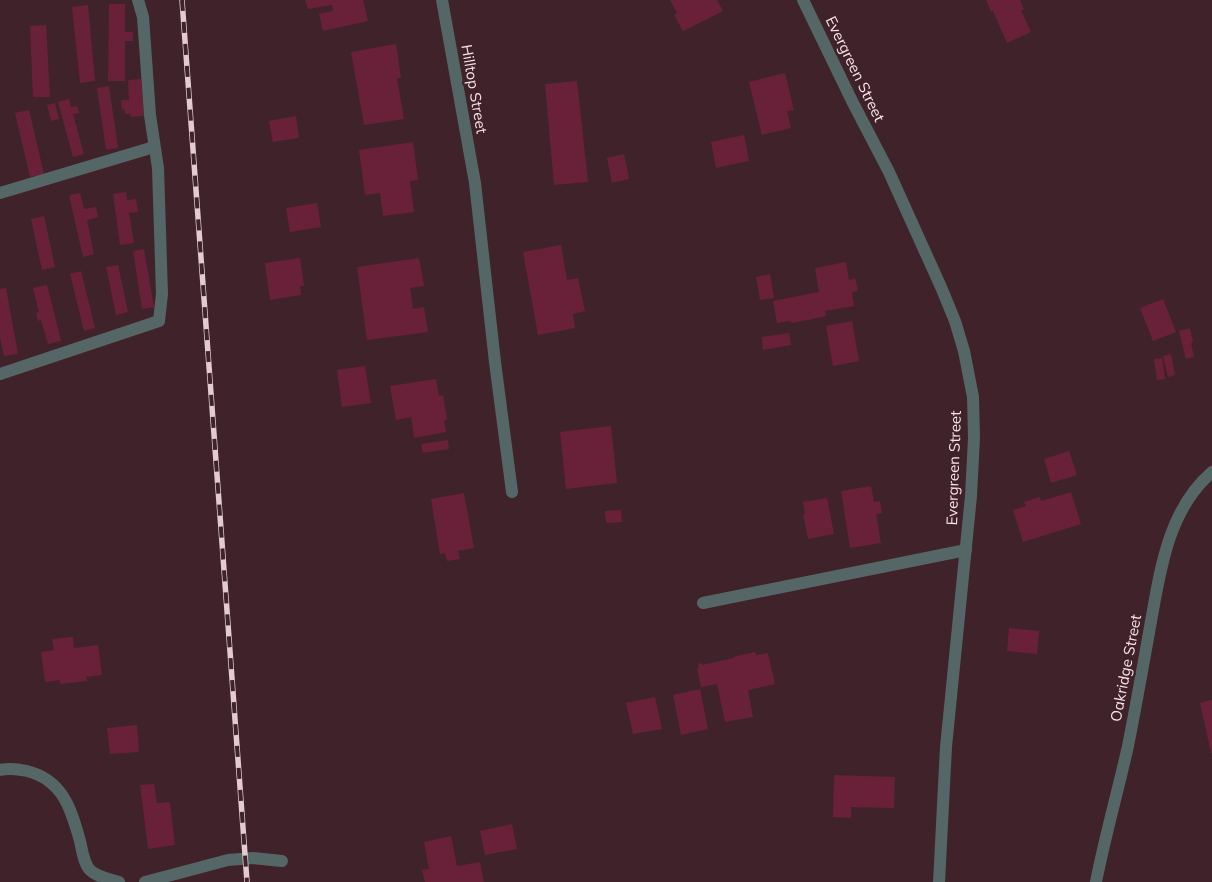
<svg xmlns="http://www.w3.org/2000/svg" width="1212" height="882" font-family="Mulish,sans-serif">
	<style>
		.building { fill: #69213a }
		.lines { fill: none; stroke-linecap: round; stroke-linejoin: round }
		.service { stroke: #556667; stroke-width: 12 }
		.minor { stroke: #556667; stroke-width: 12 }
		.rail-casing { stroke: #e2ccd1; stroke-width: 5.5 }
		.rail { stroke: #40222a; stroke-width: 4; stroke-dasharray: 11; stroke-linecap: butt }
		.labels { text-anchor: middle; stroke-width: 5; stroke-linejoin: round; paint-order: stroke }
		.street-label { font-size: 15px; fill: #f9e4e9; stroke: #40222a }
	</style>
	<rect width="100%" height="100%" fill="#40222a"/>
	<g class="building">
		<polygon points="305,0 363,0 368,21 323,31 319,14 333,11 332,5 308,9"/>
		<polygon points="670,0 717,0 723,11 683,31 674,15 677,13"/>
		<polygon points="986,0 1020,0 1024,10 1021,10 1031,32 1007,43 993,11 991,12"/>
		<polygon points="109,4 125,4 125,32 133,32 133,41 125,41 125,81 108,81"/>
		<polygon points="88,5 95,81 80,83 72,7"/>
		<polygon points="46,25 50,97 33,97 30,26"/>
		<polygon points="396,44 401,78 397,78 404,119 364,125 351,52"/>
		<polygon points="785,73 794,110 787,111 791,128 762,135 749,82"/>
		<polygon points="141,79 144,116 131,117 130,114 125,114 125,109 122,110 121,100 129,100 128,80"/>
		<polygon points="577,81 588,182 554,185 545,84"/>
		<polygon points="109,86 118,148 106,150 97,88"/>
		<polygon points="69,99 71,107 77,106 79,113 73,114 84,154 73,157 58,102"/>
		<polygon points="55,103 59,119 51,121 47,105"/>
		<polygon points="29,110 44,174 30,177 15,113"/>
		<polygon points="296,116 299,138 273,142 269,121"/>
		<polygon points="744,135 749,161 716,168 711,142"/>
		<polygon points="413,142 418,180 410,181 414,212 383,216 380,193 365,195 359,150"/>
		<polygon points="624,154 629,179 612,183 607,158"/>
		<polygon points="126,192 127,200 136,199 138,212 129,213 134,243 120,245 113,194"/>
		<polygon points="80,193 84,209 96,207 98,217 87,220 94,254 83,257 69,195"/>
		<polygon points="317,203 321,227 290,232 286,208"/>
		<polygon points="44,216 55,267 42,270 31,219"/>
		<polygon points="561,245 567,280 578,278 585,311 573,314 575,328 538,335 523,252"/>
		<polygon points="144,249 154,307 142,309 133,251"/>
		<polygon points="300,258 304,286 300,286 301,295 270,300 265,263"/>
		<polygon points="419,258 424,286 410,288 413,309 424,307 428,332 367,340 357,267"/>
		<polygon points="846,262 849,280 855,278 858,291 852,292 854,306 825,311 826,316 813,319 791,323 790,321 777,323 773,301 819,292 815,268"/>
		<polygon points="118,265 128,312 116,315 106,267"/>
		<polygon points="81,271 95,328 84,331 70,274"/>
		<polygon points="770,274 774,298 760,300 756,277"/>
		<polygon points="47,285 61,341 48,344 41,320 38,321 36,313 39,312 33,288"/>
		<polygon points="6,288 18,354 4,356 0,337 0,289"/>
		<polygon points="1163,299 1176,332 1153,341 1140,308"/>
		<polygon points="852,321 859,361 833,366 826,326"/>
		<polygon points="1190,328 1193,342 1191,343 1194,357 1186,359 1179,331"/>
		<polygon points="789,333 791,345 763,350 762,337"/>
		<polygon points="1171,354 1175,375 1168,377 1163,356"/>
		<polygon points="1162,358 1165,379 1157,380 1154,359"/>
		<polygon points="365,366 371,403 342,407 337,370"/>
		<polygon points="436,379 439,396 443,395 447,420 444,420 446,432 414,438 411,417 396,420 390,386"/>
		<polygon points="611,426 617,483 566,489 560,432"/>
		<polygon points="448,440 449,449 423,453 421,444"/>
		<polygon points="1069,451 1077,475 1051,483 1044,459"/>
		<polygon points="871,486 874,502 880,501 882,513 876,514 881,543 850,548 841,491"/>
		<polygon points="1071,492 1081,524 1023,542 1013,510 1026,506 1024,502 1040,497 1041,501"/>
		<polygon points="464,493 474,548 458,551 460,559 447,561 445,553 440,554 431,499"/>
		<polygon points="827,498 834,534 808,539 803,514 805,514 803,502"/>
		<polygon points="621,510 622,522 606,523 605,511"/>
		<polygon points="1009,628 1039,631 1037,654 1007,651"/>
		<polygon points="73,637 74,648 98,645 102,675 86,677 87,681 60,684 60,680 45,682 41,652 54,650 52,639"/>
		<polygon points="755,652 756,655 768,653 775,684 748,690 753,717 725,722 717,684 701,687 697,668 699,668 698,664 702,663 702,665 734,658 733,657"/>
		<polygon points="700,689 708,729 681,735 673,695"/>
		<polygon points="655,697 662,729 633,734 626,703"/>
		<polygon points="1212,700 1212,753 1211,753 1200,703"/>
		<polygon points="137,725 139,752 110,754 107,728"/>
		<polygon points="834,775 895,777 894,808 851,807 851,818 833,817"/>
		<polygon points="154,784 157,803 170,802 175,845 148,849 140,785"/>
		<polygon points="512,824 517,849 485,855 480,831"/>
		<polygon points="451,836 457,866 480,862 484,882 425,882 422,870 429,869 424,842"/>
	</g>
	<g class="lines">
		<polyline class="service" points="703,603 966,550"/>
		<g class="minor">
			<polyline points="442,0 475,183 495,362 512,492"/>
			<polyline points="803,0 852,101 889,172 941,287 955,321 964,351 973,397 974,438 971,496 946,747 939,882"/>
			<polyline points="0,193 154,147"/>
			<polyline points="0,374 159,321 162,294 158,168 150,115 143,17 138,0"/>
			<path d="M0,770C9,768 18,769 27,771C63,780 71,809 80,841C82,850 84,864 90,870C97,877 109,879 119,882"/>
			<polyline points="145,882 228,860 253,858 282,861"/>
			<path d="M1096,882C1105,836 1118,791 1128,746C1136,706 1143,666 1150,627C1160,572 1167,511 1212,472"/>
		</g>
		<g class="rail-casing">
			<polyline id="rail" points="182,0 247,882"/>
		</g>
		<use href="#rail" class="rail"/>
	</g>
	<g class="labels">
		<g class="street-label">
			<text transform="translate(855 69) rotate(64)" y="5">Evergreen Street</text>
			<text transform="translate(474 89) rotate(80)" y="5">Hilltop Street</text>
			<text transform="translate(954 468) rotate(-88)" y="5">Evergreen Street</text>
			<text transform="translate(1126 668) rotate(-79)" y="5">Oakridge Street</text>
		</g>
	</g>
</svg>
